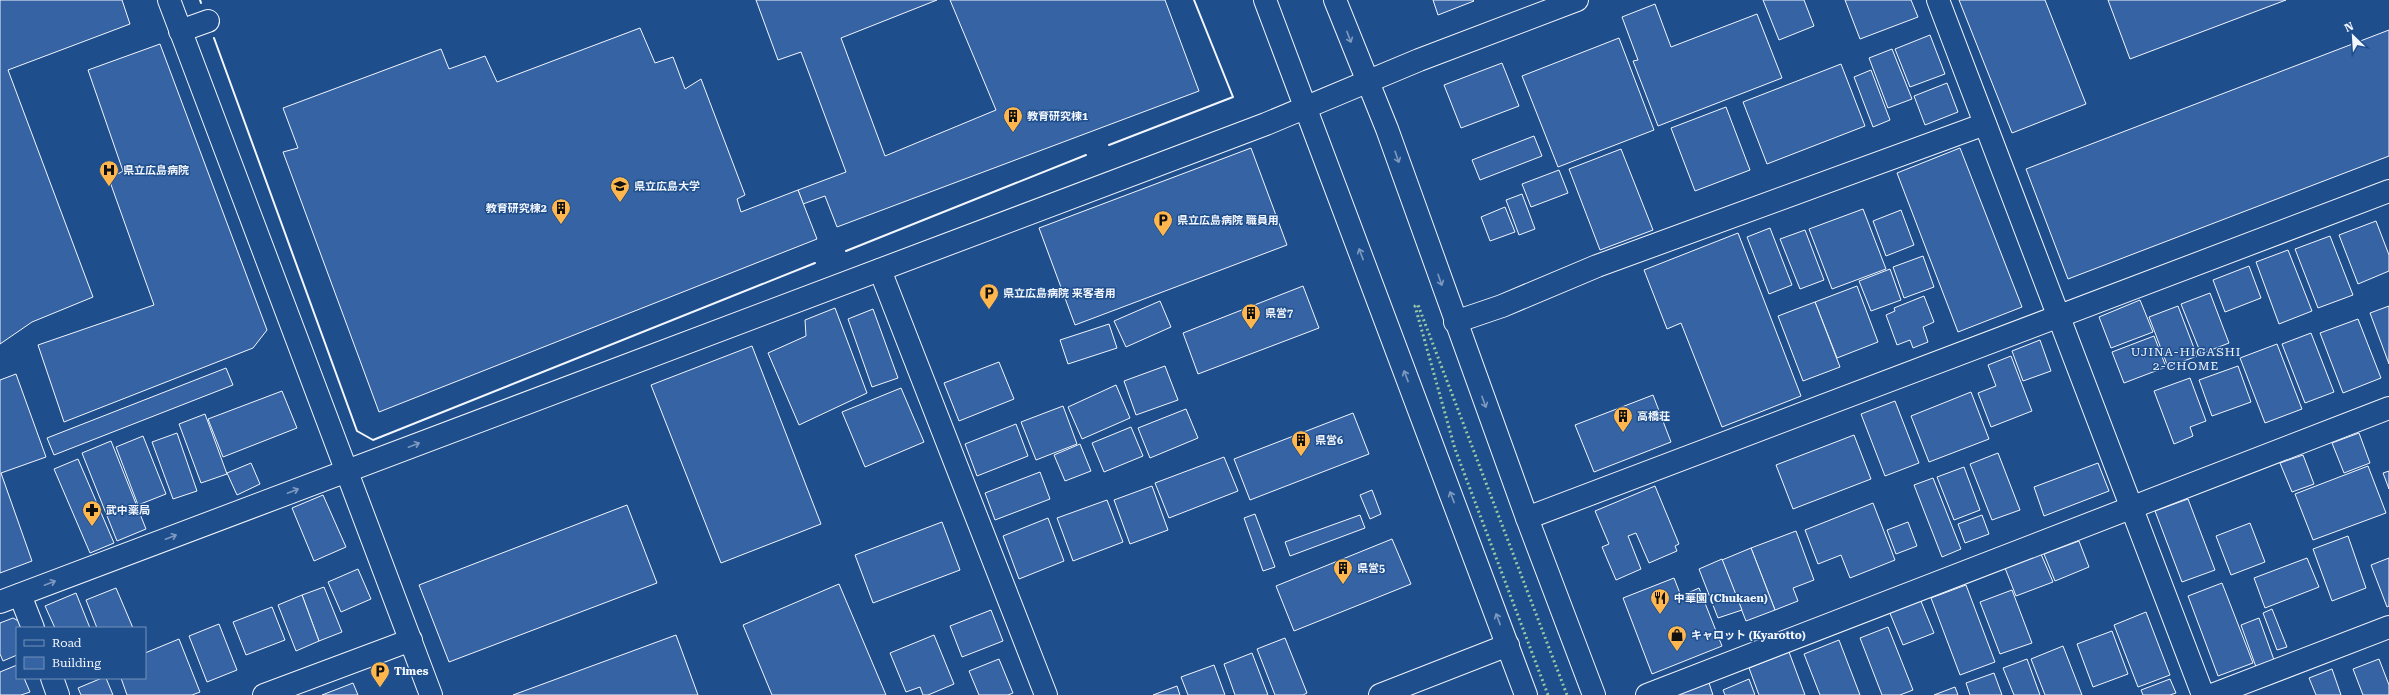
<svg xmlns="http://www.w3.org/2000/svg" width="2389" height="695" font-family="'Roboto Serif','Noto Sans JP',serif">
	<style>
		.building { fill: #3563a3; stroke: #f2f6ff }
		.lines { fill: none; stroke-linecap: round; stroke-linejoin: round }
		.minor-casing { stroke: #f2f6ff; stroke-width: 24 }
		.minor { stroke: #1f4e8c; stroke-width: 22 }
		.hedge { stroke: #97c8a6; stroke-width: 3; stroke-dasharray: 2 3; stroke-linecap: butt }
		.wall { stroke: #f2f6ff; stroke-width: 2 }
		.oneway { stroke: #7e9ac0 }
		.labels { text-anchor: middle; stroke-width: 3; stroke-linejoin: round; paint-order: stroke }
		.poi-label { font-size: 11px; font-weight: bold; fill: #f2f6ff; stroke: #1f4e8c; text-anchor: start }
		.neighbourhood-label { font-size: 12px; letter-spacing: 1px; fill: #f2f6ff; stroke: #1f4e8c }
	</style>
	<rect width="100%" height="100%" fill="#1f4e8c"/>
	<g class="building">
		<polygon points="0,0 122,0 130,24 8,70 93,297 32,322 0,344"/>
		<polygon points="756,0 937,0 841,38 885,156 996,110 950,0 1165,0 1199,91 837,227 825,196 803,204 798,190 846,172 801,52 778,60"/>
		<polygon points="1433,0 1473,0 1474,1 1438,15"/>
		<polygon points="1763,0 1804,0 1814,26 1779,40"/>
		<polygon points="1845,0 1911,0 1918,17 1860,39"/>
		<polygon points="1959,0 2045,0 2086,104 2012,133"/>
		<polygon points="2108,0 2286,0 2130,59"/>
		<polygon points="1655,4 1671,47 1757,14 1782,78 1658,126 1633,61 1638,60 1622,17"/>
		<polygon points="640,28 655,63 673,57 685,89 701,79 745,195 737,199 741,212 798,190 817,239 379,412 283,152 298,148 283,108 441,49 449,69 485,56 497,82"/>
		<polygon points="2389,30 2389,156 2068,279 2026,169"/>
		<polygon points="1930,35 1945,74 1910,87 1895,49"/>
		<polygon points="1619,38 1654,130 1558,167 1522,76"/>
		<polygon points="160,44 267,330 253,348 64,422 38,345 154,305 109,179 123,171 88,70"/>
		<polygon points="1892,49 1912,99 1888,108 1869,58"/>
		<polygon points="1502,63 1519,106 1461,128 1444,85"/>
		<polygon points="1841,64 1865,126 1767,164 1743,102"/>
		<polygon points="1871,70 1890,120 1873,127 1854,77"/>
		<polygon points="1947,83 1958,112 1925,125 1914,96"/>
		<polygon points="1726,107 1750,170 1695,191 1671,128"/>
		<polygon points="1534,136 1542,156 1480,180 1472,160"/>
		<polygon points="1251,148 1287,245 1075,325 1039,228"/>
		<polygon points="1960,148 2022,307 1958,332 1897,173"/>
		<polygon points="1621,149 1653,230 1600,250 1569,169"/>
		<polygon points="1559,170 1568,193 1531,207 1522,184"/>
		<polygon points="1522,194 1535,229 1519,235 1506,200"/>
		<polygon points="1505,207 1515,232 1490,241 1481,217"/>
		<polygon points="1863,209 1886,269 1832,289 1809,229"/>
		<polygon points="1901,210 1914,245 1886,256 1873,221"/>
		<polygon points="2376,221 2389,255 2389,271 2358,284 2339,235"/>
		<polygon points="1770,228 1792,285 1769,294 1747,237"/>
		<polygon points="1805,230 1824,280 1800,289 1780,239"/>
		<polygon points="1738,233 1801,396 1722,427 1681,323 1667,329 1644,270"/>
		<polygon points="2330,236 2353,295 2318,308 2295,249"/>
		<polygon points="2288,250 2312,311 2279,324 2256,262"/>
		<polygon points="1923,256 1934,287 1904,298 1893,267"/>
		<polygon points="2249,266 2261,298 2225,312 2213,280"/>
		<polygon points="1890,269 1901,300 1871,311 1859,281"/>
		<polygon points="1303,286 1319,328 1198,374 1183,333"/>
		<polygon points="1857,286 1878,342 1837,358 1815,302"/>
		<polygon points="2210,293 2229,343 2201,354 2181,304"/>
		<polygon points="1924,296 1934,322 1923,327 1928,342 1913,348 1910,340 1897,345 1886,315 1895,311 1894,308"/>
		<polygon points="2140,300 2153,332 2111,348 2099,317"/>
		<polygon points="1160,301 1171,327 1126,347 1114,321"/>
		<polygon points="1815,302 1840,367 1803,381 1778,316"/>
		<polygon points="2178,306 2197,356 2168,367 2149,317"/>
		<polygon points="2389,306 2389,364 2370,313"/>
		<polygon points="835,308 867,393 799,425 768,353 806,336 805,320"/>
		<polygon points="873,309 898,378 872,387 848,319"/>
		<polygon points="2358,319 2381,378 2343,393 2320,333"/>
		<polygon points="1109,324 1117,348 1068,364 1060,340"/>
		<polygon points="2311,333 2334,392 2305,403 2282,344"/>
		<polygon points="2154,336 2166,367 2124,383 2112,352"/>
		<polygon points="2040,340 2051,371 2023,381 2012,351"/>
		<polygon points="2277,344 2302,409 2265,423 2240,358"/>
		<polygon points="752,346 821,524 721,563 651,385"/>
		<polygon points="2011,356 2032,411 1991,427 1978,393 1996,386 1988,365"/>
		<polygon points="999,362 1014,399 959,421 944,383"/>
		<polygon points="1165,366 1178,400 1136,415 1124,381"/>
		<polygon points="2238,366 2251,402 2212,416 2199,380"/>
		<polygon points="226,368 233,385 54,455 47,438"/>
		<polygon points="16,374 46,457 1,473 32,561 0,573 0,380"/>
		<polygon points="2190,378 2206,421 2190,427 2193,436 2174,444 2154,391"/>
		<polygon points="1116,385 1130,418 1082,439 1068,407"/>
		<polygon points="901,388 924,442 865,467 842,412"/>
		<polygon points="282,391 297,428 223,457 208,419"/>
		<polygon points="1971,392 1989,439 1929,462 1911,416"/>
		<polygon points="1653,395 1671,442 1594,472 1575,425"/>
		<polygon points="1895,401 1919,463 1885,476 1861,414"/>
		<polygon points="1063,406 1077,444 1036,460 1021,422"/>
		<polygon points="1186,409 1198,438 1150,458 1138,428"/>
		<polygon points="1353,413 1369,454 1250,500 1234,459"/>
		<polygon points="205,414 227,474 201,483 179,424"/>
		<polygon points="1016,424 1028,456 977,476 965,444"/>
		<polygon points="1131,427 1143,456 1104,472 1092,443"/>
		<polygon points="177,433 197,491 173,499 152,442"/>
		<polygon points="2359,433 2370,463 2344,473 2332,443"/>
		<polygon points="1854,435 1871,479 1793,509 1776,465"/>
		<polygon points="143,436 166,494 138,505 116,447"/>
		<polygon points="111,441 146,529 117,541 82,453"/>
		<polygon points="1080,444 1091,471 1065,481 1054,455"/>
		<polygon points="1998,453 2020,510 1992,520 1970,464"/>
		<polygon points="2303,455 2314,484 2292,492 2280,463"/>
		<polygon points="1224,457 1238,491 1169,518 1155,483"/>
		<polygon points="78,459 114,543 90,553 54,469"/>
		<polygon points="251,463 260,484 237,495 227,473"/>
		<polygon points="2098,463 2109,491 2044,516 2034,487"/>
		<polygon points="2368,466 2386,513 2313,540 2295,494"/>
		<polygon points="1964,467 1980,510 1954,520 1937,477"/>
		<polygon points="2389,471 2389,489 2383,473"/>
		<polygon points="1040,472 1050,499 995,520 985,493"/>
		<polygon points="1933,478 1961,549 1942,557 1914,485"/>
		<polygon points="1152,486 1168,530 1130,544 1114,500"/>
		<polygon points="1655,486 1679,544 1675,546 1677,551 1649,563 1636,533 1628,536 1641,569 1616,580 1602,547 1609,544 1595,511"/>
		<polygon points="1372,490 1381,514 1370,519 1360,495"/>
		<polygon points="323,495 346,547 314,561 292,508"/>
		<polygon points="2188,499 2215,570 2182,582 2155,511"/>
		<polygon points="1107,500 1123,542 1073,561 1057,518"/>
		<polygon points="1873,503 1895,560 1850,578 1841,555 1818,564 1805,530"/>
		<polygon points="627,505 657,583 449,662 419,585"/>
		<polygon points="1255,514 1275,567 1263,571 1244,518"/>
		<polygon points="1360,515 1365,528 1290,556 1285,542"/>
		<polygon points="1982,515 1989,534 1965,543 1958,524"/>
		<polygon points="1048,518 1064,561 1019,579 1003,536"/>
		<polygon points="942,522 960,570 873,603 855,555"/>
		<polygon points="1908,522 1917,546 1896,554 1887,530"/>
		<polygon points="2250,523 2265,562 2231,575 2216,536"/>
		<polygon points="1796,531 1814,580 1793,588 1798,601 1775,610 1751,548"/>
		<polygon points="2348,536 2366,588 2332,601 2313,549"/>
		<polygon points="1392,539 1411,584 1294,631 1276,586"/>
		<polygon points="2079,541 2089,567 2055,581 2044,554"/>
		<polygon points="1751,548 1775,610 1746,621 1722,560"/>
		<polygon points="2041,554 2053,582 2016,596 2005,568"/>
		<polygon points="2307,558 2319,587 2265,608 2254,578"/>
		<polygon points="2389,558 2389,606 2387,607 2371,565"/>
		<polygon points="1722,559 1742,610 1718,618 1699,569"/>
		<polygon points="358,569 371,599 341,612 328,582"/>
		<polygon points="1674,578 1681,596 1699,588 1722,646 1652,674 1623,598"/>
		<polygon points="2222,583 2253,663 2218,676 2188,596"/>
		<polygon points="839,584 886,695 772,695 743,625"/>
		<polygon points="1966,585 1995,662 1960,675 1931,598"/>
		<polygon points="324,587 342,632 319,641 302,595"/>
		<polygon points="116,588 133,628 97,628 86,600"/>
		<polygon points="2012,590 2032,643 2000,654 1980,602"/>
		<polygon points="76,593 90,628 55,628 45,606"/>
		<polygon points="302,595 319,641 296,651 278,605"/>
		<polygon points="1920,599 1934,633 1903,645 1889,611"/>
		<polygon points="272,607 285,640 246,655 233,622"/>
		<polygon points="2272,609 2287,647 2277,650 2263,613"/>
		<polygon points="991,610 1003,641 962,657 950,626"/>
		<polygon points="2146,612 2170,675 2138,687 2114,625"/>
		<polygon points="13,618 22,623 24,628 17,628 17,655 3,661 0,654 0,623"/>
		<polygon points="2259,618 2274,660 2256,667 2241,625"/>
		<polygon points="219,624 237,670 207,682 189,636"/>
		<polygon points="1888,627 1913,690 1900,695 1882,695 1860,638"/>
		<polygon points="2112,631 2128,674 2093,687 2077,644"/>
		<polygon points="676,635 698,695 513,695"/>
		<polygon points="934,635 954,684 928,695 923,695 920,687 906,692 890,653"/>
		<polygon points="1285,638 1307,693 1303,695 1275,695 1257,649"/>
		<polygon points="179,639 200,692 192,695 127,695 121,678 145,678 145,653"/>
		<polygon points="1839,640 1860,695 1820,695 1804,654"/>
		<polygon points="2063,646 2082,695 2045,695 2031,659"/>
		<polygon points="1789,652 1805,695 1759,695 1749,668"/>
		<polygon points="1252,653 1268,695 1235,695 1224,664"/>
		<polygon points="999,659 1013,693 1008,695 979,695 969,671"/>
		<polygon points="2027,659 2040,695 2014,695 2003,668"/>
		<polygon points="2379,659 2389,685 2389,695 2363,695 2353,669"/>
		<polygon points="17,665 17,678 24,678 30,692 21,695 0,695 0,672"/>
		<polygon points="1214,665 1225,695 1188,695 1181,677"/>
		<polygon points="2332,669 2341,695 2316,695 2309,678"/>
		<polygon points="1994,673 2002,695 1970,695 1966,683"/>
		<polygon points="102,678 106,678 113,695 81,695 78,688"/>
		<polygon points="1749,679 1755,695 1725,695 1723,690"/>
		<polygon points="2170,679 2176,693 2170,695 2143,695 2141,690"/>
		<polygon points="353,683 358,695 322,695"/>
		<polygon points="1709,683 1713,695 1677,695"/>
		<polygon points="1177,686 1180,695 1153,695"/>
		<polygon points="1955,687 1958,695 1934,695"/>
	</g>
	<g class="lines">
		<g class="minor-casing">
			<g id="minor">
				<polyline points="169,0 431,695"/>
				<polyline points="1265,0 1526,695"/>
				<polyline points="1335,0 1387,129 1527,518 1594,695"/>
				<polyline points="1938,0 2203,695"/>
				<polyline points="180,31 208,21"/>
				<polyline points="880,270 1046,695"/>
				<polyline points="1455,322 1502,306 1597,266 1985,124"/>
				<polyline points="1527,518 2389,191"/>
				<polyline points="20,595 33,628"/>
				<polyline points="0,602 1266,124 1419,60 1577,0"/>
				<polyline points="52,678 58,695"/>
				<polyline points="264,695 411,640"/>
				<polyline points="1380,695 1508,645"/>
				<polyline points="1647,695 2389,408"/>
				<polyline points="2212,695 2389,627"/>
			</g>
		</g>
		<use href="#minor" class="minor"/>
		<polyline class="hedge" points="1548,695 1455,449 1415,306 1418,305 1567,695"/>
		<g class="wall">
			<polyline points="200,0 201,3"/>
			<polyline points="214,38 357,431 373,440 815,263"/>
			<polyline points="1109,145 1233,97 1194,0"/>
			<polyline points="846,251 1086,155"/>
		</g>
	</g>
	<defs><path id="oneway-shaft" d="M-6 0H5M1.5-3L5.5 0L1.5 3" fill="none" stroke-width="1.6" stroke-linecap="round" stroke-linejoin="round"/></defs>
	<g class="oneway">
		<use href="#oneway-shaft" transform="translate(1349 37) rotate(69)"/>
		<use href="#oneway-shaft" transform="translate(1397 157) rotate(71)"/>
		<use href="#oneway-shaft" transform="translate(1361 254) rotate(-111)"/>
		<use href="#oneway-shaft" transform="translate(1440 280) rotate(71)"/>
		<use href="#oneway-shaft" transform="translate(1406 376) rotate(-111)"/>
		<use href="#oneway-shaft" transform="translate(1484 402) rotate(70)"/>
		<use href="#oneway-shaft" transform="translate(414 445) rotate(-21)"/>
		<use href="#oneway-shaft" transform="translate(293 491) rotate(-21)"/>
		<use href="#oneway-shaft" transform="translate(1452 497) rotate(-111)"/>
		<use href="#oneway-shaft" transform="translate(171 537) rotate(-21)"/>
		<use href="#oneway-shaft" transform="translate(50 583) rotate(-21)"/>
		<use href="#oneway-shaft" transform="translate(1498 619) rotate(-111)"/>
	</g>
	<defs>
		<g id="building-pin" transform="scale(1)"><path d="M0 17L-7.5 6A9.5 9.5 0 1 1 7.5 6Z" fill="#ffb74d" stroke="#1f4e8c"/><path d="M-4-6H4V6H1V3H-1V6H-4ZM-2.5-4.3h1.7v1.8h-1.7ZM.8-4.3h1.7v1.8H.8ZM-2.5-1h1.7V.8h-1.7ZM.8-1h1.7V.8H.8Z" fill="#111"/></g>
		<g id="hospital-pin" transform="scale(1)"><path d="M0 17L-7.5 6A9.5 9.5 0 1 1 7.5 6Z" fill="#ffb74d" stroke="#1f4e8c"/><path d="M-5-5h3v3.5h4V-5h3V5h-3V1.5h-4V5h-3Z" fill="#111"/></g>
		<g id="university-pin" transform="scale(1)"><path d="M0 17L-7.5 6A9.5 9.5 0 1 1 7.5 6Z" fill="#ffb74d" stroke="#1f4e8c"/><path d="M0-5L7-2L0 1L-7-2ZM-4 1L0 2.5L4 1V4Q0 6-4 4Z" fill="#111"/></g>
		<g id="parking-pin" transform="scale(1)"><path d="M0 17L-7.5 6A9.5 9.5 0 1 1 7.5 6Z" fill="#ffb74d" stroke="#1f4e8c"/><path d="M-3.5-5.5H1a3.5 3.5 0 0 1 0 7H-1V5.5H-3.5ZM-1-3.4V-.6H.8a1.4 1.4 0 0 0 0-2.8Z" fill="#111"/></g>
		<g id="pharmacy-pin" transform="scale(1)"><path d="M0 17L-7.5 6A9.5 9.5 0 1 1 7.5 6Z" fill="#ffb74d" stroke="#1f4e8c"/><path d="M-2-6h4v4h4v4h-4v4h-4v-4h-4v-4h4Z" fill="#111"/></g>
		<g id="restaurant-pin" transform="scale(1)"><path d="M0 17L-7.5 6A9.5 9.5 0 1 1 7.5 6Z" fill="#ffb74d" stroke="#1f4e8c"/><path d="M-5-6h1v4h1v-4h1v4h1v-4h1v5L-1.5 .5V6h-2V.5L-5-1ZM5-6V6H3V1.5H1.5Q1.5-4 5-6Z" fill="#111"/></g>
		<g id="shop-pin" transform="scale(1)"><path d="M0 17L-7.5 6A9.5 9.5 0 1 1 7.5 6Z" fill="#ffb74d" stroke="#1f4e8c"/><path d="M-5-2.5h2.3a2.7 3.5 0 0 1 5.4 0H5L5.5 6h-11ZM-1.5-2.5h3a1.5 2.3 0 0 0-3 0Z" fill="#111"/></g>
	</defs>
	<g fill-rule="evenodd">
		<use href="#building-pin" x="1013" y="116"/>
		<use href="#hospital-pin" x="109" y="170"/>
		<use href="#university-pin" x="620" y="186"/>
		<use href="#building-pin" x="561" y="208"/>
		<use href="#parking-pin" x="1163" y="220"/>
		<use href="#parking-pin" x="989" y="293"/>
		<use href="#building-pin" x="1251" y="313"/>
		<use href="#building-pin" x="1623" y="416"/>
		<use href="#building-pin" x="1301" y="440"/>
		<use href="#pharmacy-pin" x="92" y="510"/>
		<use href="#building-pin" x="1343" y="568"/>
		<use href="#restaurant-pin" x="1660" y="598"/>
		<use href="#shop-pin" x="1677" y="635"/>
		<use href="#parking-pin" x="380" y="671"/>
	</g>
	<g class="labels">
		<g class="poi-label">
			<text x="1027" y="120">教育研究棟1</text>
			<text x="123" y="174">県立広島病院</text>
			<text x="634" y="190">県立広島大学</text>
			<text x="547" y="212" text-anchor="end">教育研究棟2</text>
			<text x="1177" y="224">県立広島病院 職員用</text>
			<text x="1003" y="297">県立広島病院 来客者用</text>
			<text x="1265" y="317">県営7</text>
			<text x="1637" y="420">高橋荘</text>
			<text x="1315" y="444">県営6</text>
			<text x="106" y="514">武中薬局</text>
			<text x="1357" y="572">県営5</text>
			<text x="1674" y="602">中華園 (Chukaen)</text>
			<text x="1691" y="639">キャロット (Kyarotto)</text>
			<text x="394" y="675">Times</text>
		</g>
		<g class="neighbourhood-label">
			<text x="2186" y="356">UJINA-HIGASHI<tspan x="2186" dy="14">2-CHOME</tspan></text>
		</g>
	</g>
	<rect x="16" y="627" width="130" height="52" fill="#1f4e8c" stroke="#7391ba"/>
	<rect x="24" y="640" width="20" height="6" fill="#1f4e8c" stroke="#7391ba"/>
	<text x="52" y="647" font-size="12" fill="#f2f6ff">Road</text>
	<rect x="24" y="657" width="20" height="12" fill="#3563a3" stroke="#7391ba"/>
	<text x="52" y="667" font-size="12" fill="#f2f6ff">Building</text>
	<g transform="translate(2353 36) rotate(335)" stroke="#1f4e8c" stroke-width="3" paint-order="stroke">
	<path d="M0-3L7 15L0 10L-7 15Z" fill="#f2f6ff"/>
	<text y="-6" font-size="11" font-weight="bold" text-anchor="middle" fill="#f2f6ff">N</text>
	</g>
</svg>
